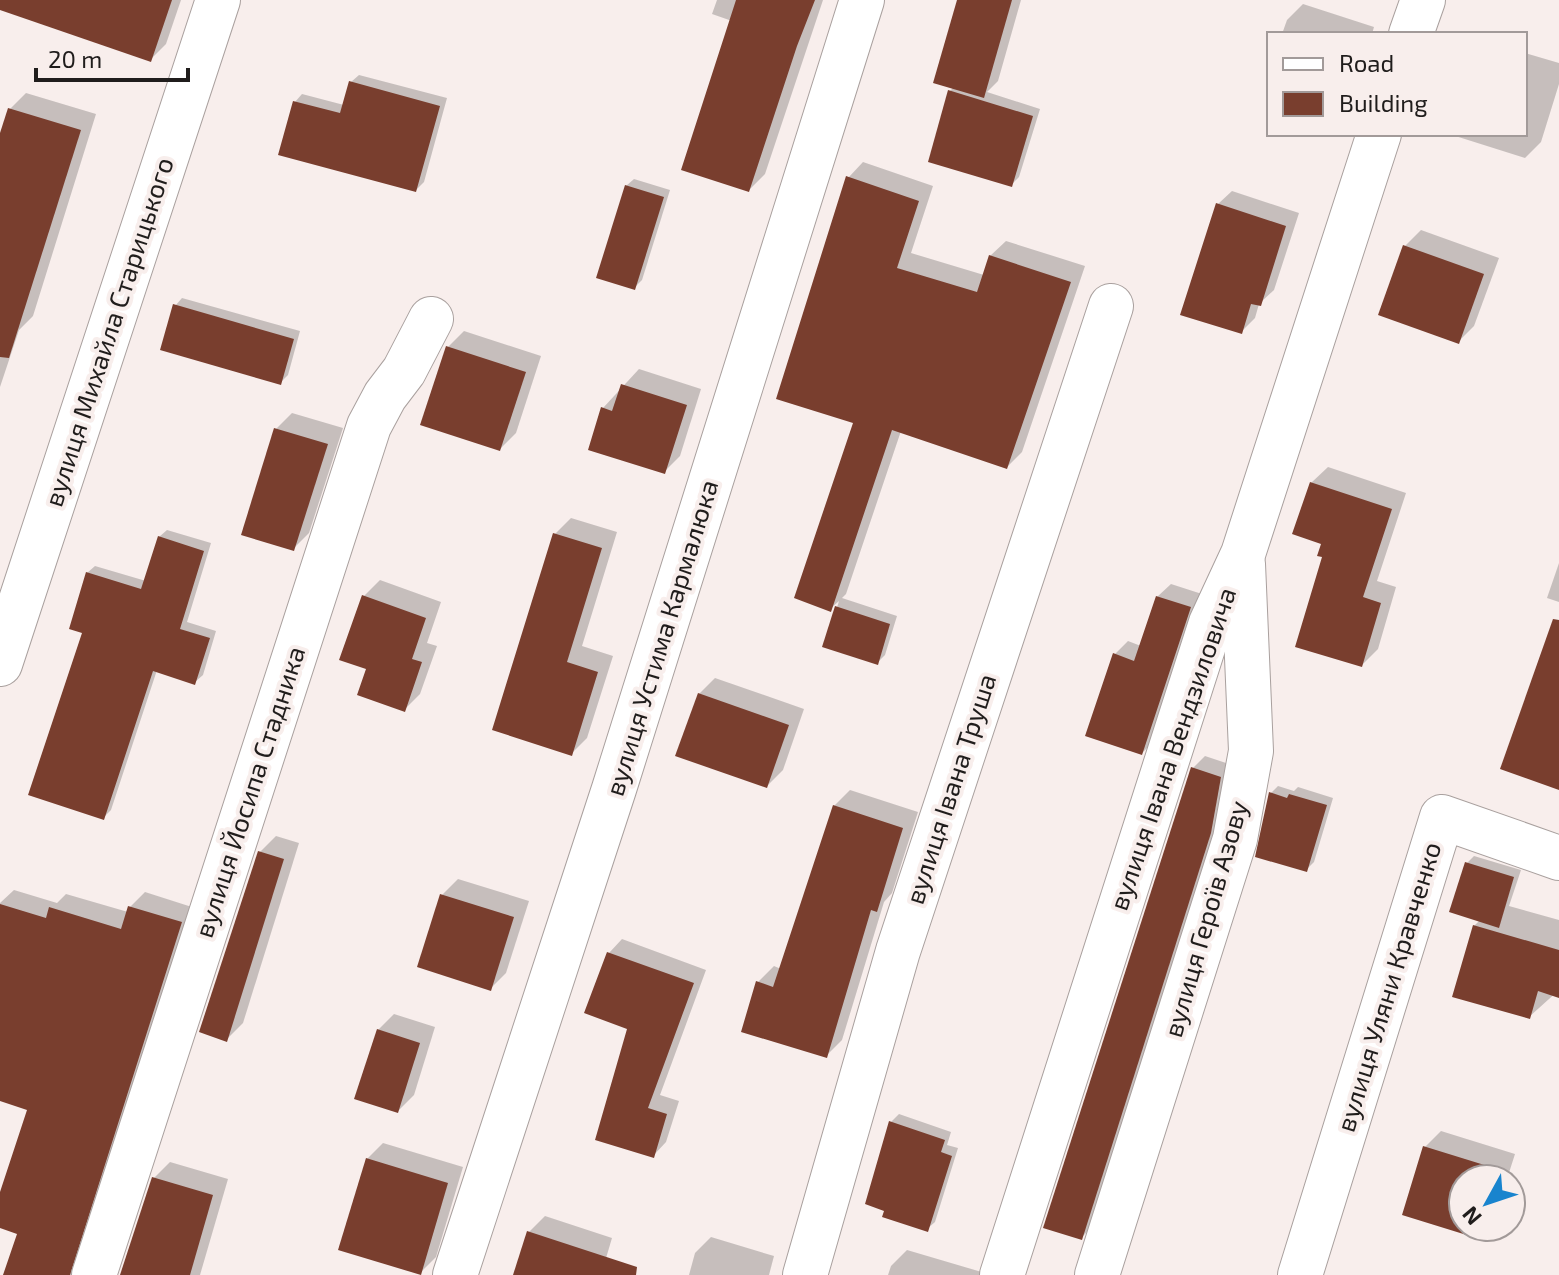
<svg xmlns="http://www.w3.org/2000/svg" width="1559" height="1275" font-family="'Exo 2',sans-serif">
	<style>
		.shadow { fill: #0003 }
		.building { fill: #793e2e }
		.lines { fill: none; stroke-linecap: round; stroke-linejoin: round }
		.street-casing { stroke: #a9a09e; stroke-width: 46 }
		.street { stroke: #fff; stroke-width: 44 }
		.labels { text-anchor: middle; stroke-width: 8; stroke-linejoin: round; paint-order: stroke }
		.street-label { font-size: 26px; fill: #201d1c; stroke: #f8eeec }
	</style>
	<rect width="100%" height="100%" fill="#f8eeec"/>
	<g class="shadow">
		<polygon points="0,0 181,0 166,44 150,60 0,8"/>
		<polygon points="717,0 823,0 765,174 749,190 732,21 712,14"/>
		<polygon points="959,0 1021,0 998,81 987,92 1040,109 1019,177 1011,185 950,91 954,87"/>
		<polygon points="1303,4 1374,27 1372,34 1282,34 1287,20"/>
		<polygon points="1525,53 1559,63 1559,84 1541,142 1525,158 1449,134 1525,134"/>
		<polygon points="359,75 447,98 424,182 416,190 295,102 302,94 344,105 351,82"/>
		<polygon points="26,93 96,114 33,316 19,330 0,387 0,140 10,109"/>
		<polygon points="863,162 933,186 911,253 984,275 990,256 1006,241 1085,266 1022,452 1007,467 901,431 846,594 842,598 897,616 885,655 877,663 825,646 839,601 830,609 856,422 848,178"/>
		<polygon points="634,179 670,190 642,280 634,288 626,186"/>
		<polygon points="1232,191 1299,213 1274,290 1259,304 1255,318 1241,332 1218,204"/>
		<polygon points="1421,230 1499,258 1474,326 1458,342 1405,246"/>
		<polygon points="182,298 300,331 288,375 280,383 175,306"/>
		<polygon points="464,331 541,356 516,433 500,449 448,347"/>
		<polygon points="639,369 701,389 680,456 664,472 603,408"/>
		<polygon points="292,413 343,428 309,533 293,549 276,429"/>
		<polygon points="1328,467 1406,493 1377,581 1396,587 1378,649 1362,665 1324,543 1311,483"/>
		<polygon points="571,518 617,532 582,646 613,656 587,738 571,754 555,534"/>
		<polygon points="167,530 211,543 187,622 216,631 203,675 195,682 157,670 111,810 103,818 84,631 87,573 95,566 146,581 159,537"/>
		<polygon points="1559,563 1559,602 1547,598"/>
		<polygon points="380,580 441,602 427,643 437,646 420,694 404,710 368,668 364,596"/>
		<polygon points="1171,584 1202,594 1155,740 1142,753 1115,654 1128,641 1141,646 1157,597"/>
		<polygon points="715,678 804,709 783,770 767,786 699,694"/>
		<polygon points="1205,756 1232,765 1218,829 1093,1226 1081,1238 1193,768"/>
		<polygon points="1278,786 1294,791 1298,787 1333,798 1314,862 1306,870 1271,793"/>
		<polygon points="850,790 918,812 892,893 884,902 842,1040 826,1056 758,982 774,966 781,969 834,806"/>
		<polygon points="276,836 299,843 243,1023 227,1039 260,852"/>
		<polygon points="1474,856 1521,870 1509,906 1559,920 1559,990 1529,1017 1474,926 1480,920 1467,863"/>
		<polygon points="458,879 529,901 506,973 490,989 442,895"/>
		<polygon points="14,890 57,903 66,894 128,912 130,907 145,892 195,908 81,1275 5,1275 19,1232 0,1226 0,1199 30,1108 0,1099 0,903"/>
		<polygon points="622,939 706,970 660,1095 679,1101 666,1142 653,1156 630,1028 587,1012 609,953"/>
		<polygon points="394,1014 435,1027 414,1095 398,1111 378,1030"/>
		<polygon points="899,1114 951,1132 947,1145 958,1148 935,1222 927,1229 891,1122"/>
		<polygon points="1441,1131 1515,1154 1507,1179 1463,1179 1463,1227 1486,1227 1477,1236 1405,1214 1425,1147"/>
		<polygon points="383,1143 463,1167 436,1257 420,1273 367,1159"/>
		<polygon points="170,1162 228,1179 200,1275 122,1275 154,1178"/>
		<polygon points="545,1216 612,1238 601,1275 515,1275 529,1232"/>
		<polygon points="711,1237 774,1256 769,1275 689,1275 695,1253"/>
		<polygon points="907,1250 985,1273 984,1275 888,1275 891,1266"/>
	</g>
	<g class="building">
		<polygon points="0,0 172,0 151,62 0,10"/>
		<polygon points="736,0 815,0 797,46 749,192 681,170"/>
		<polygon points="957,0 1012,0 984,98 933,83"/>
		<polygon points="349,81 440,106 416,192 278,155 293,101 340,113"/>
		<polygon points="948,90 1033,116 1012,187 928,162"/>
		<polygon points="8,108 81,130 9,358 0,357 0,133"/>
		<polygon points="846,176 919,201 897,268 977,292 989,255 1071,282 1007,469 892,430 831,612 794,598 853,423 776,399"/>
		<polygon points="625,185 664,197 635,290 596,278"/>
		<polygon points="1216,203 1286,226 1261,306 1251,304 1242,334 1180,315"/>
		<polygon points="1403,245 1484,274 1459,344 1378,315"/>
		<polygon points="173,304 294,339 281,385 160,350"/>
		<polygon points="446,346 526,372 500,451 420,425"/>
		<polygon points="621,384 687,405 665,474 588,450 601,407 612,411"/>
		<polygon points="274,428 328,444 294,551 241,535"/>
		<polygon points="1310,482 1392,509 1363,597 1381,603 1362,667 1295,647 1322,557 1317,556 1321,544 1292,534"/>
		<polygon points="553,533 602,548 567,662 598,672 572,756 492,730"/>
		<polygon points="158,536 204,551 180,629 210,638 195,685 153,671 104,820 28,795 82,633 69,629 86,572 141,589"/>
		<polygon points="362,595 426,618 412,659 422,662 405,712 357,695 366,669 339,660"/>
		<polygon points="1156,596 1191,607 1142,755 1085,736 1113,653 1134,661"/>
		<polygon points="835,606 890,624 878,665 822,647"/>
		<polygon points="1553,619 1559,620 1559,790 1500,769"/>
		<polygon points="698,693 789,725 767,788 675,756"/>
		<polygon points="1191,767 1221,777 1211,833 1082,1240 1043,1228"/>
		<polygon points="1269,792 1287,798 1289,794 1327,805 1307,872 1255,857"/>
		<polygon points="833,805 903,828 877,912 871,910 827,1058 741,1032 756,981 773,987"/>
		<polygon points="258,851 284,859 227,1042 199,1032"/>
		<polygon points="1465,862 1514,877 1499,928 1449,912"/>
		<polygon points="440,894 514,917 491,991 417,967"/>
		<polygon points="0,904 46,918 49,907 121,929 128,906 182,922 70,1275 3,1275 17,1234 0,1228 0,1192 27,1110 0,1101"/>
		<polygon points="1473,925 1559,950 1559,998 1538,991 1530,1019 1452,997"/>
		<polygon points="607,952 694,983 648,1108 667,1114 654,1158 595,1140 627,1029 584,1013"/>
		<polygon points="377,1029 420,1043 398,1113 354,1099"/>
		<polygon points="889,1121 945,1140 941,1152 952,1156 928,1232 882,1217 884,1211 865,1204"/>
		<polygon points="1423,1146 1507,1172 1505,1179 1463,1179 1463,1227 1490,1227 1486,1241 1402,1215"/>
		<polygon points="366,1158 448,1183 421,1275 338,1250"/>
		<polygon points="152,1177 213,1195 190,1275 120,1275"/>
		<polygon points="527,1231 637,1267 636,1275 513,1275"/>
	</g>
	<g class="lines">
		<g class="street-casing">
			<g id="street">
				<polyline points="1411,34 1423,0"/>
				<polyline points="0,664 218,0"/>
				<polyline points="94,1275 369,426 385,396 404,371 431,319"/>
				<polyline points="455,1275 614,789 862,0"/>
				<polyline points="805,1275 898,951 1111,306"/>
				<polyline points="1002,1275 1211,623 1243,554 1379,134"/>
				<polyline points="1097,1275 1235,839 1251,751 1243,564"/>
				<polyline points="1300,1275 1442,817 1559,858"/>
			</g>
		</g>
		<use href="#street" class="street"/>
	</g>
	<g class="labels">
		<g class="street-label">
			<text transform="translate(109 332) rotate(-72)" y="9">вулиця Михайла Старицького</text>
			<text transform="translate(662 638) rotate(-73)" y="9">вулиця Устима Кармалюка</text>
			<text transform="translate(1173 749) rotate(-71)" y="9">вулиця Івана Вендзиловича</text>
			<text transform="translate(951 789) rotate(-72)" y="9">вулиця Івана Труша</text>
			<text transform="translate(250 792) rotate(-72)" y="9">вулиця Йосипа Стадника</text>
			<text transform="translate(1206 919) rotate(-74)" y="9">вулиця Героїв Азову</text>
			<text transform="translate(1389 987) rotate(-73)" y="9">вулиця Уляни Кравченко</text>
		</g>
	</g>
	<rect x="1267" y="32" width="260" height="104" fill="#f8eeec" stroke="#a29a99" stroke-width="2"/>
	<rect x="1283" y="58" width="40" height="12" fill="#ffffff" stroke="#a29a99" stroke-width="2"/>
	<text x="1339" y="72" font-size="24" fill="#201d1c">Road</text>
	<rect x="1283" y="92" width="40" height="24" fill="#793e2e" stroke="#a29a99" stroke-width="2"/>
	<text x="1339" y="112" font-size="24" fill="#201d1c">Building</text>
	<g transform="translate(1487 1203) rotate(230)"><circle r="38" fill="#f8eeec" stroke="#a29a99" stroke-width="2"/>
	<path d="M0-6L14 30L0 20L-14 30Z" fill="#1984ce"/>
	<text y="-12" font-size="22" font-weight="bold" text-anchor="middle" fill="#201d1c">N</text>
	</g>
	<path d="M36 68v12h152v-12" fill="none" stroke="#201d1c" stroke-width="4"/>
	<text x="48" y="68" font-size="24" fill="#201d1c" stroke="#f8eeec" stroke-width="6" paint-order="stroke">20 m</text>
</svg>
